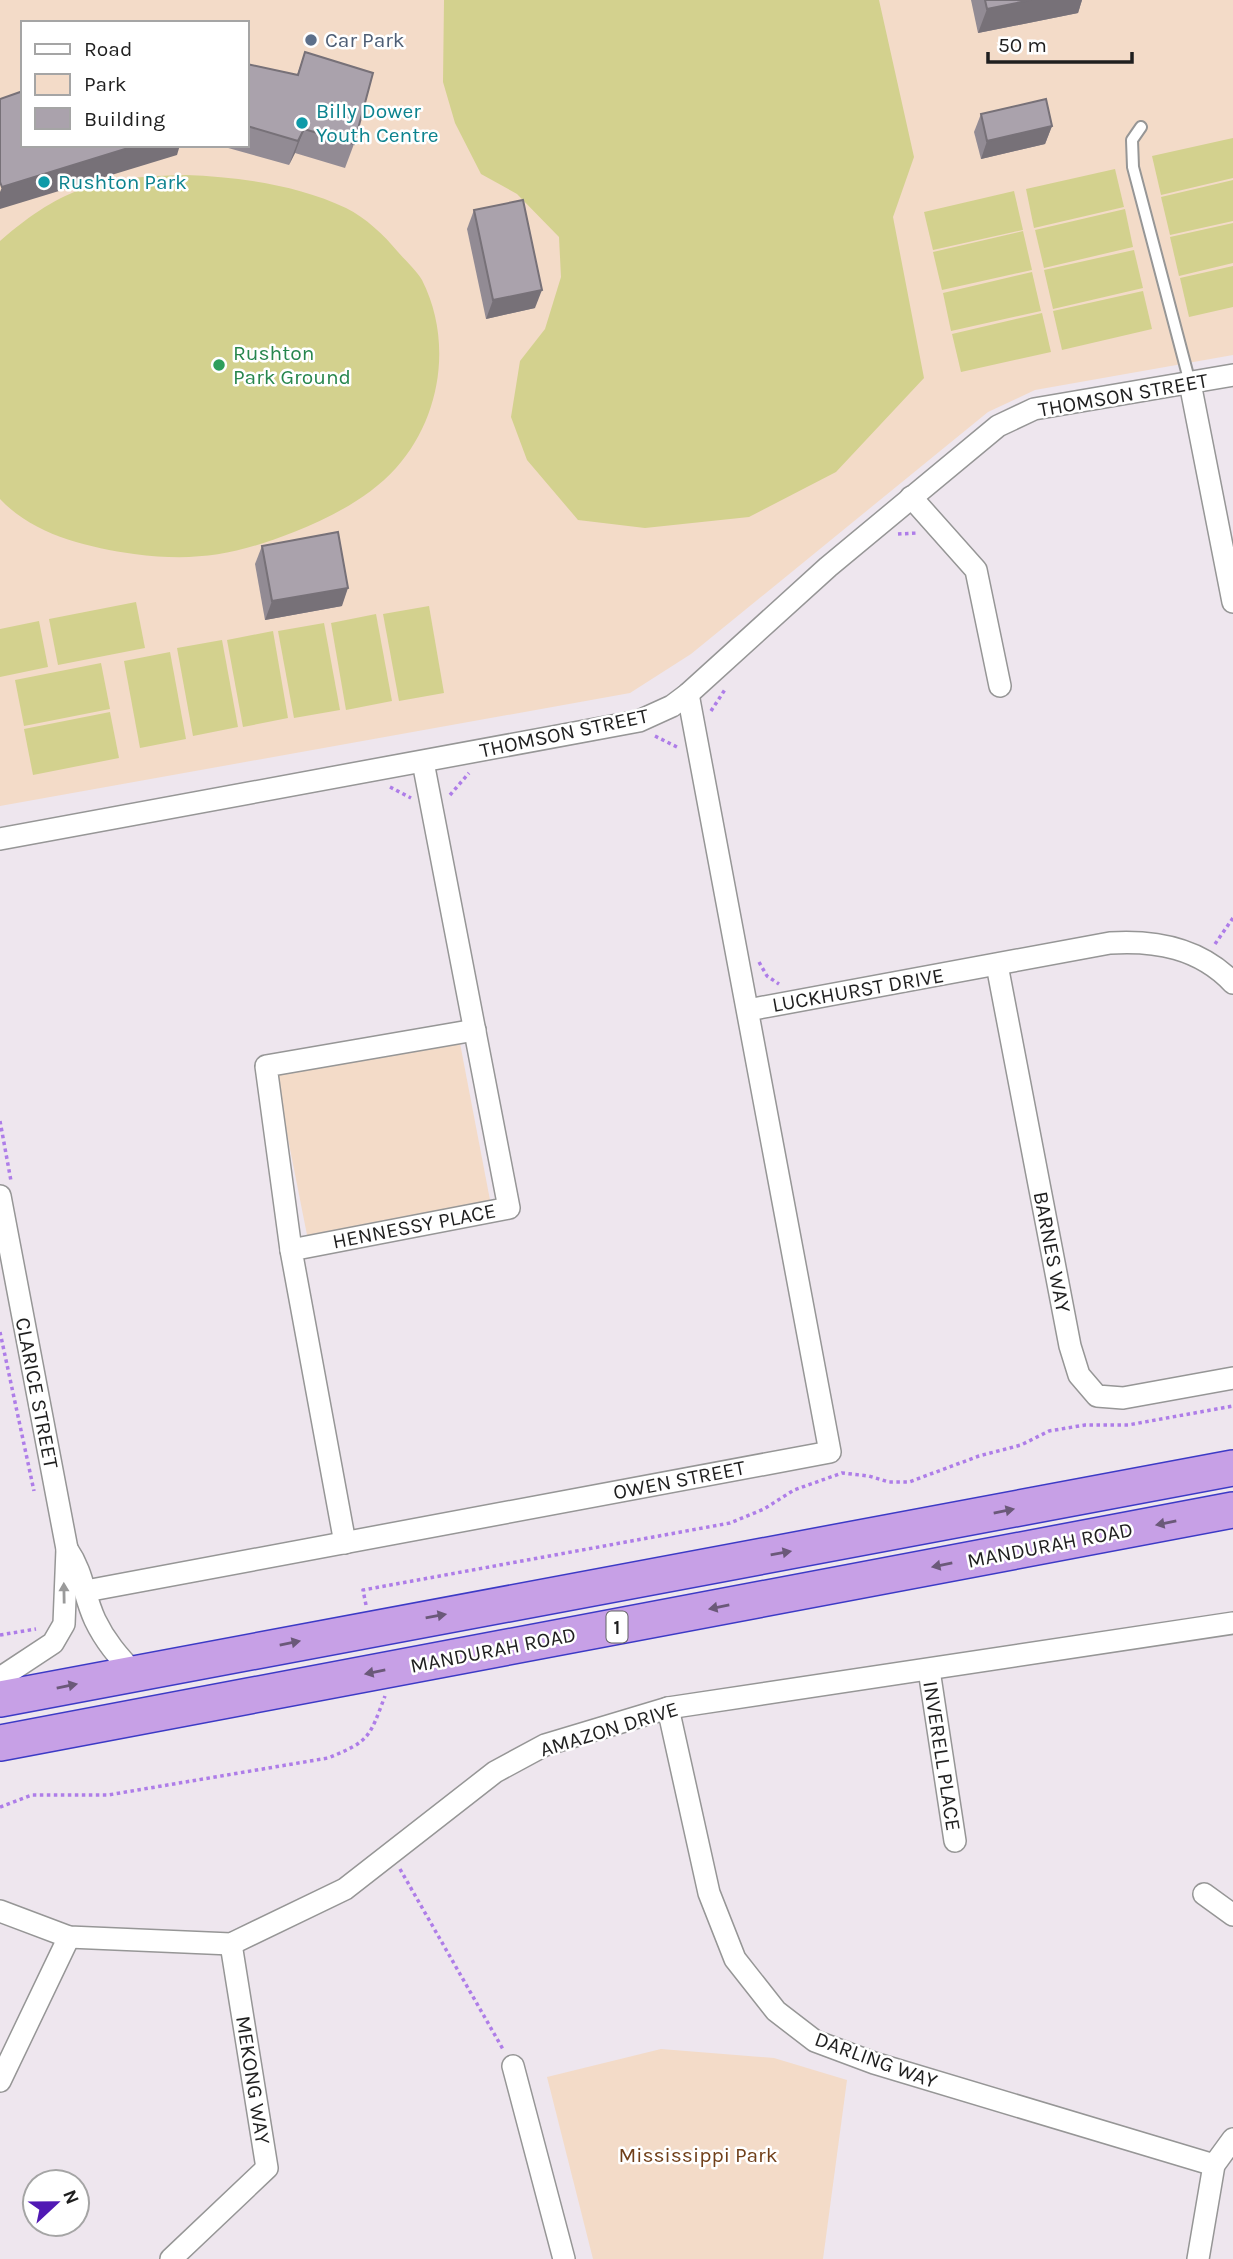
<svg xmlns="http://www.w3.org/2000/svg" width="1233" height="2259" font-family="Karla,sans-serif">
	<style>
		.park { fill: #f3dbc8; fill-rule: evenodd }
		.pitch { fill: #d3d18e }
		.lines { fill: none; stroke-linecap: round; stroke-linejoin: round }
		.service-casing { stroke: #969696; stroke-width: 14 }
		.minor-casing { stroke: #969696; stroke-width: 24 }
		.trunk-casing { stroke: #3c3ac5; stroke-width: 38 }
		.path { stroke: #ae7de8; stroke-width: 3.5; stroke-dasharray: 3.5 3.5; stroke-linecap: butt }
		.service { stroke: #fff; stroke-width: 10 }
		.minor { stroke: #fff; stroke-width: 21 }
		.trunk { stroke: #c7a0e6; stroke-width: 35 }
		.wall { fill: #928b94 }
		.shaded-wall { fill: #777178 }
		.building { fill: #aaa2ac; stroke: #777178; stroke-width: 2 }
		.oneway { fill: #6b5979 }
		.oneway2 { fill: #9a9a9a }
		.service-dot { fill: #5c6f8a; stroke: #fff; stroke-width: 2.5 }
		.culture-dot { fill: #0f9aa8; stroke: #fff; stroke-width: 2.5 }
		.leisure-dot { fill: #2e9e5b; stroke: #fff; stroke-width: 2.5 }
		.labels { text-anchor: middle; stroke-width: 5; stroke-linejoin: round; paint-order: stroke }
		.shield { fill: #fff; stroke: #626262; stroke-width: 2 }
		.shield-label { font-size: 19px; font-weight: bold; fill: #1f1f1f }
		.service-label { font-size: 21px; fill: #4e5e75; stroke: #fff; text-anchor: start }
		.culture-label { font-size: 21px; fill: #0d838f; stroke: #fff; text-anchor: start }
		.leisure-label { font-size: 21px; fill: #27864d; stroke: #fff; text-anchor: start }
		.street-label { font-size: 21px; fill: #1f1f1f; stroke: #fff }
		.park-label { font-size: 21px; fill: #703f19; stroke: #fff }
	</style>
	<rect width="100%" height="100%" fill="#eee6ee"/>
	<g class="park">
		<path d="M0,0H1233V355L1035,390L988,412L691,654L630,693L0,806ZM23,23H247V145H23Z"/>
		<polygon points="459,1038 490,1200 307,1235 275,1073"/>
		<polygon points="661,2049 774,2058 847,2080 823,2259 593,2259 547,2077"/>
	</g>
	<g class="pitch">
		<polygon points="444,0 879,0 914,157 893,217 924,378 836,472 749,517 645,528 578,520 527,460 511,417 520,361 545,329 561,277 559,237 517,194 481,174 455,123 443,82"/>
		<polygon points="1233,138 1233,178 1161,195 1152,156"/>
		<polygon points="1115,169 1124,207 1034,228 1026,189"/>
		<path d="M186,175C239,177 297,185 346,208C366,218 384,235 398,252C406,261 416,270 422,280C453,341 441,418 396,468C369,498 331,517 294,532C235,555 196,562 134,554C86,547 34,535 0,499V241C65,185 102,177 186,175Z"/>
		<polygon points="1233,180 1233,221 1170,235 1161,197"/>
		<polygon points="1014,191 1023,230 933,250 924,212"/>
		<polygon points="1125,209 1133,247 1044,268 1035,230"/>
		<polygon points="1233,223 1233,263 1179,276 1170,237"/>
		<polygon points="1023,231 1032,270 942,290 933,252"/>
		<polygon points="1134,250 1143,288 1053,309 1044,270"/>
		<polygon points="1233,266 1233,307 1189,317 1180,278"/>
		<polygon points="1032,272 1041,311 951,331 943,293"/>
		<polygon points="1143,291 1152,329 1062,350 1053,311"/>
		<polygon points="1042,313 1051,352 961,372 952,334"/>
		<polygon points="136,602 145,648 58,665 49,619"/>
		<polygon points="429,606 444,693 399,701 383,614"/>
		<polygon points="376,614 392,701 346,710 331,623"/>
		<polygon points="39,621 48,667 0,677 0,629"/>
		<polygon points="324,623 340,710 294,718 278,631"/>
		<polygon points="273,631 288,718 243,727 227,640"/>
		<polygon points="222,640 238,727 193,736 177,648"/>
		<polygon points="170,652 186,739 140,748 124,661"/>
		<polygon points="101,663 110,709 24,726 15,680"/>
		<polygon points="110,712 119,758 33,775 24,729"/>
	</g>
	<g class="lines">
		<g class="service-casing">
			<polyline id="service" points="1141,127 1132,140 1133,167 1190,383"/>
		</g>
		<g class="minor-casing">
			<g id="minor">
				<polyline points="1190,383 1233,602"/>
				<polyline points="911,497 976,570 1000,686"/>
				<polyline points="0,839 639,721 672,706 688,694 828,567 998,426 1034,409 1233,375"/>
				<polyline points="997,965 1070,1346 1079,1375 1097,1396 1123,1398 1233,1378"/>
				<path d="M748,1010L1110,943C1156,940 1200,948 1233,983"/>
				<polyline points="0,1196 67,1549 64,1624 53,1643 0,1678"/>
				<polyline points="291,1250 266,1066 475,1030"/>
				<polyline points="345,1543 291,1250 509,1208 423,762"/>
				<path d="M67,1549C84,1574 83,1594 95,1620C105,1641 118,1656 134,1673"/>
				<polyline points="86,1591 830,1452 688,694"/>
				<polyline points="929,1670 955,1841"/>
				<polyline points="668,1708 709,1893 735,1959 776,2011 815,2041 874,2063 1214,2165"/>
				<polyline points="1204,1894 1233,1915"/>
				<polyline points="0,1911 69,1937 231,1944 345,1889 495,1772 545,1745 668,1708 1233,1623"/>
				<polyline points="513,2066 564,2259"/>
				<polyline points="0,2081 69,1937"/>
				<polyline points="171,2259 267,2168 231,1944"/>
				<polyline points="1198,2259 1214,2165 1233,2139"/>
			</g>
		</g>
		<g class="trunk-casing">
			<g id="trunk">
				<polyline points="0,1699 1233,1468"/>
				<polyline points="0,1743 1233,1510"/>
			</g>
		</g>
		<g class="path">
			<polyline points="898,534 918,533"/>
			<polyline points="711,711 726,688"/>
			<polyline points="655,736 679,748"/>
			<polyline points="390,787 411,798"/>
			<polyline points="450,795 469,773"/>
			<polyline points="1215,944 1233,918"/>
			<polyline points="759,962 767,976 779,984"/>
			<polyline points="0,1121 11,1181"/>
			<polyline points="0,1332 34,1491"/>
			<polyline points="366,1605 363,1590 730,1523 764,1509 794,1490 842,1473 869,1476 889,1482 909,1482 979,1456 1021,1445 1049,1431 1085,1425 1128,1425 1233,1406"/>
			<polyline points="0,1635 36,1629"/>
			<path d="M0,1807L32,1795H108L328,1758C370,1741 369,1738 385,1696"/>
			<polyline points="400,1869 504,2051"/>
		</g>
		<use href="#service" class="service"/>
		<use href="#minor" class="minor"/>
		<use href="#trunk" class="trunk"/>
	</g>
	<g class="wall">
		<polygon points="971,0 1082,0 1078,13 978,33"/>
		<polygon points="305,52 354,144 345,168 295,153 289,165 221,146 247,145 247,64 297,75"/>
		<polygon points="981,114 1052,126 1045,144 981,159 974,132"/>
		<polygon points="474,210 535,308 486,319 467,229"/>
		<polygon points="262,546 342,606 265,620 255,564"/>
	</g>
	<g class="shaded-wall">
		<polygon points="1031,0 1082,0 1078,13 978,33 987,9"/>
		<polygon points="1052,126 1045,144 981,159 987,141"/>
		<polygon points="304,129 295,153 289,165 298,141"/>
		<polygon points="138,145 180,145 177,155 0,209 0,192 2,187"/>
		<polygon points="542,290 535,308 486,319 493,300"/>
		<polygon points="348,588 342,606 265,620 272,601"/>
	</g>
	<g class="building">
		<polygon points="985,0 1031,0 987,9"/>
		<polygon points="305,52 373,73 354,144 304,129 298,141 247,126 247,64 298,75"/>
		<polygon points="23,91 23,145 138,145 2,187 0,182 0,99"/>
		<polygon points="1046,99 1052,126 987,141 981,114"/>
		<polygon points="523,200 542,290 493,300 474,210"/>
		<polygon points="338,532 348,588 272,601 262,546"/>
	</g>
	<defs><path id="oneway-solid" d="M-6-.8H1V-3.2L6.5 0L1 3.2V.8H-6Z" transform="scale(1.75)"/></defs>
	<g class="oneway">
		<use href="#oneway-solid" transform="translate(1004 1511) rotate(-11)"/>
		<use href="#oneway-solid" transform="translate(1166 1523) rotate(169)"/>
		<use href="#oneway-solid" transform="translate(781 1553) rotate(-10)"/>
		<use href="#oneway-solid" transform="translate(942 1565) rotate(169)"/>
		<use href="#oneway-solid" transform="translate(719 1607) rotate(169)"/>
		<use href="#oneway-solid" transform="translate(436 1616) rotate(-10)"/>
		<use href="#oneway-solid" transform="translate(290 1643) rotate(-11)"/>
		<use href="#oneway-solid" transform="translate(375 1672) rotate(169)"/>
		<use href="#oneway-solid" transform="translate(67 1686) rotate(-11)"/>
	</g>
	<use class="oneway2" href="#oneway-solid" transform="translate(64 1593) rotate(-91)"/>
	<circle class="service-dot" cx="311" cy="40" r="7"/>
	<g class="culture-dot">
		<circle cx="302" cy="123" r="7"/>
		<circle cx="44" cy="182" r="7"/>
	</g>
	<circle class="leisure-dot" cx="219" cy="365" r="7"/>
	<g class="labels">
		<rect class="shield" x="606.5" y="1611.5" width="21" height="31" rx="5"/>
		<g class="shield-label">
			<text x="617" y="1634">1</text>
		</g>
		<g class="service-label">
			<text x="325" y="47">Car Park</text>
		</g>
		<g class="culture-label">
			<text x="316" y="118">Billy Dower<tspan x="316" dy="24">Youth Centre</tspan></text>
			<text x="58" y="189">Rushton Park</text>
		</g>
		<g class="leisure-label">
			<text x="233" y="360">Rushton<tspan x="233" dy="24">Park Ground</tspan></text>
		</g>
		<g class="street-label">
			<text transform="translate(1123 395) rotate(-10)" y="7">THOMSON STREET</text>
			<text transform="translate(564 733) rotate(-12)" y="7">THOMSON STREET</text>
			<text transform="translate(858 990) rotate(-10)" y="7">LUCKHURST DRIVE</text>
			<text transform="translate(414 1226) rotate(-11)" y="7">HENNESSY PLACE</text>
			<text transform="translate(1052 1252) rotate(79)" y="7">BARNES WAY</text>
			<text transform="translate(37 1393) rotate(79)" y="7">CLARICE STREET</text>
			<text transform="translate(679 1480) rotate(-11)" y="7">OWEN STREET</text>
			<text transform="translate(1050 1545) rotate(-11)" y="7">MANDURAH ROAD</text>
			<text transform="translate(493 1650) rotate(-11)" y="7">MANDURAH ROAD</text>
			<text transform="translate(609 1729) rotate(-17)" y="7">AMAZON DRIVE</text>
			<text transform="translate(942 1756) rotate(81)" y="7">INVERELL PLACE</text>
			<text transform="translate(876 2060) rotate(20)" y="7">DARLING WAY</text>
			<text transform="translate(253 2080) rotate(81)" y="7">MEKONG WAY</text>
		</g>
		<g class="park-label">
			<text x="698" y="2162">Mississippi Park</text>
		</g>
	</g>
	<rect x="21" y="21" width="228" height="126" fill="#ffffff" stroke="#a5a5a5" stroke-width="2"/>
	<rect x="35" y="44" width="35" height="10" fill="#ffffff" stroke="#a5a5a5" stroke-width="2"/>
	<text x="84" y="56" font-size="21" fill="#1f1f1f">Road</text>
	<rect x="35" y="74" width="35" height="21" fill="#f3dbc8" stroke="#a5a5a5" stroke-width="2"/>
	<text x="84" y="91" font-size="21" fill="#1f1f1f">Park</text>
	<rect x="35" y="108" width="35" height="21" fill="#aaa2ac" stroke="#a5a5a5" stroke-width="2"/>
	<text x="84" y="126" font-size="21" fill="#1f1f1f">Building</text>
	<g transform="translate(56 2203) rotate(68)"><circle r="33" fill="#ffffff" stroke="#a5a5a5" stroke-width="2"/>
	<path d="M0-5L12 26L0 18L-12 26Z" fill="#5119b4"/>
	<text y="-10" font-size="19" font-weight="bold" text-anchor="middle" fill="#1f1f1f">N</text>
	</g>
	<path d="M988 52v10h144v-10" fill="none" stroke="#1f1f1f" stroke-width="3.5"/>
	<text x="998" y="52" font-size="21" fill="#1f1f1f" stroke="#ffffff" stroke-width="5" paint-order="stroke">50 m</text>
</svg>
